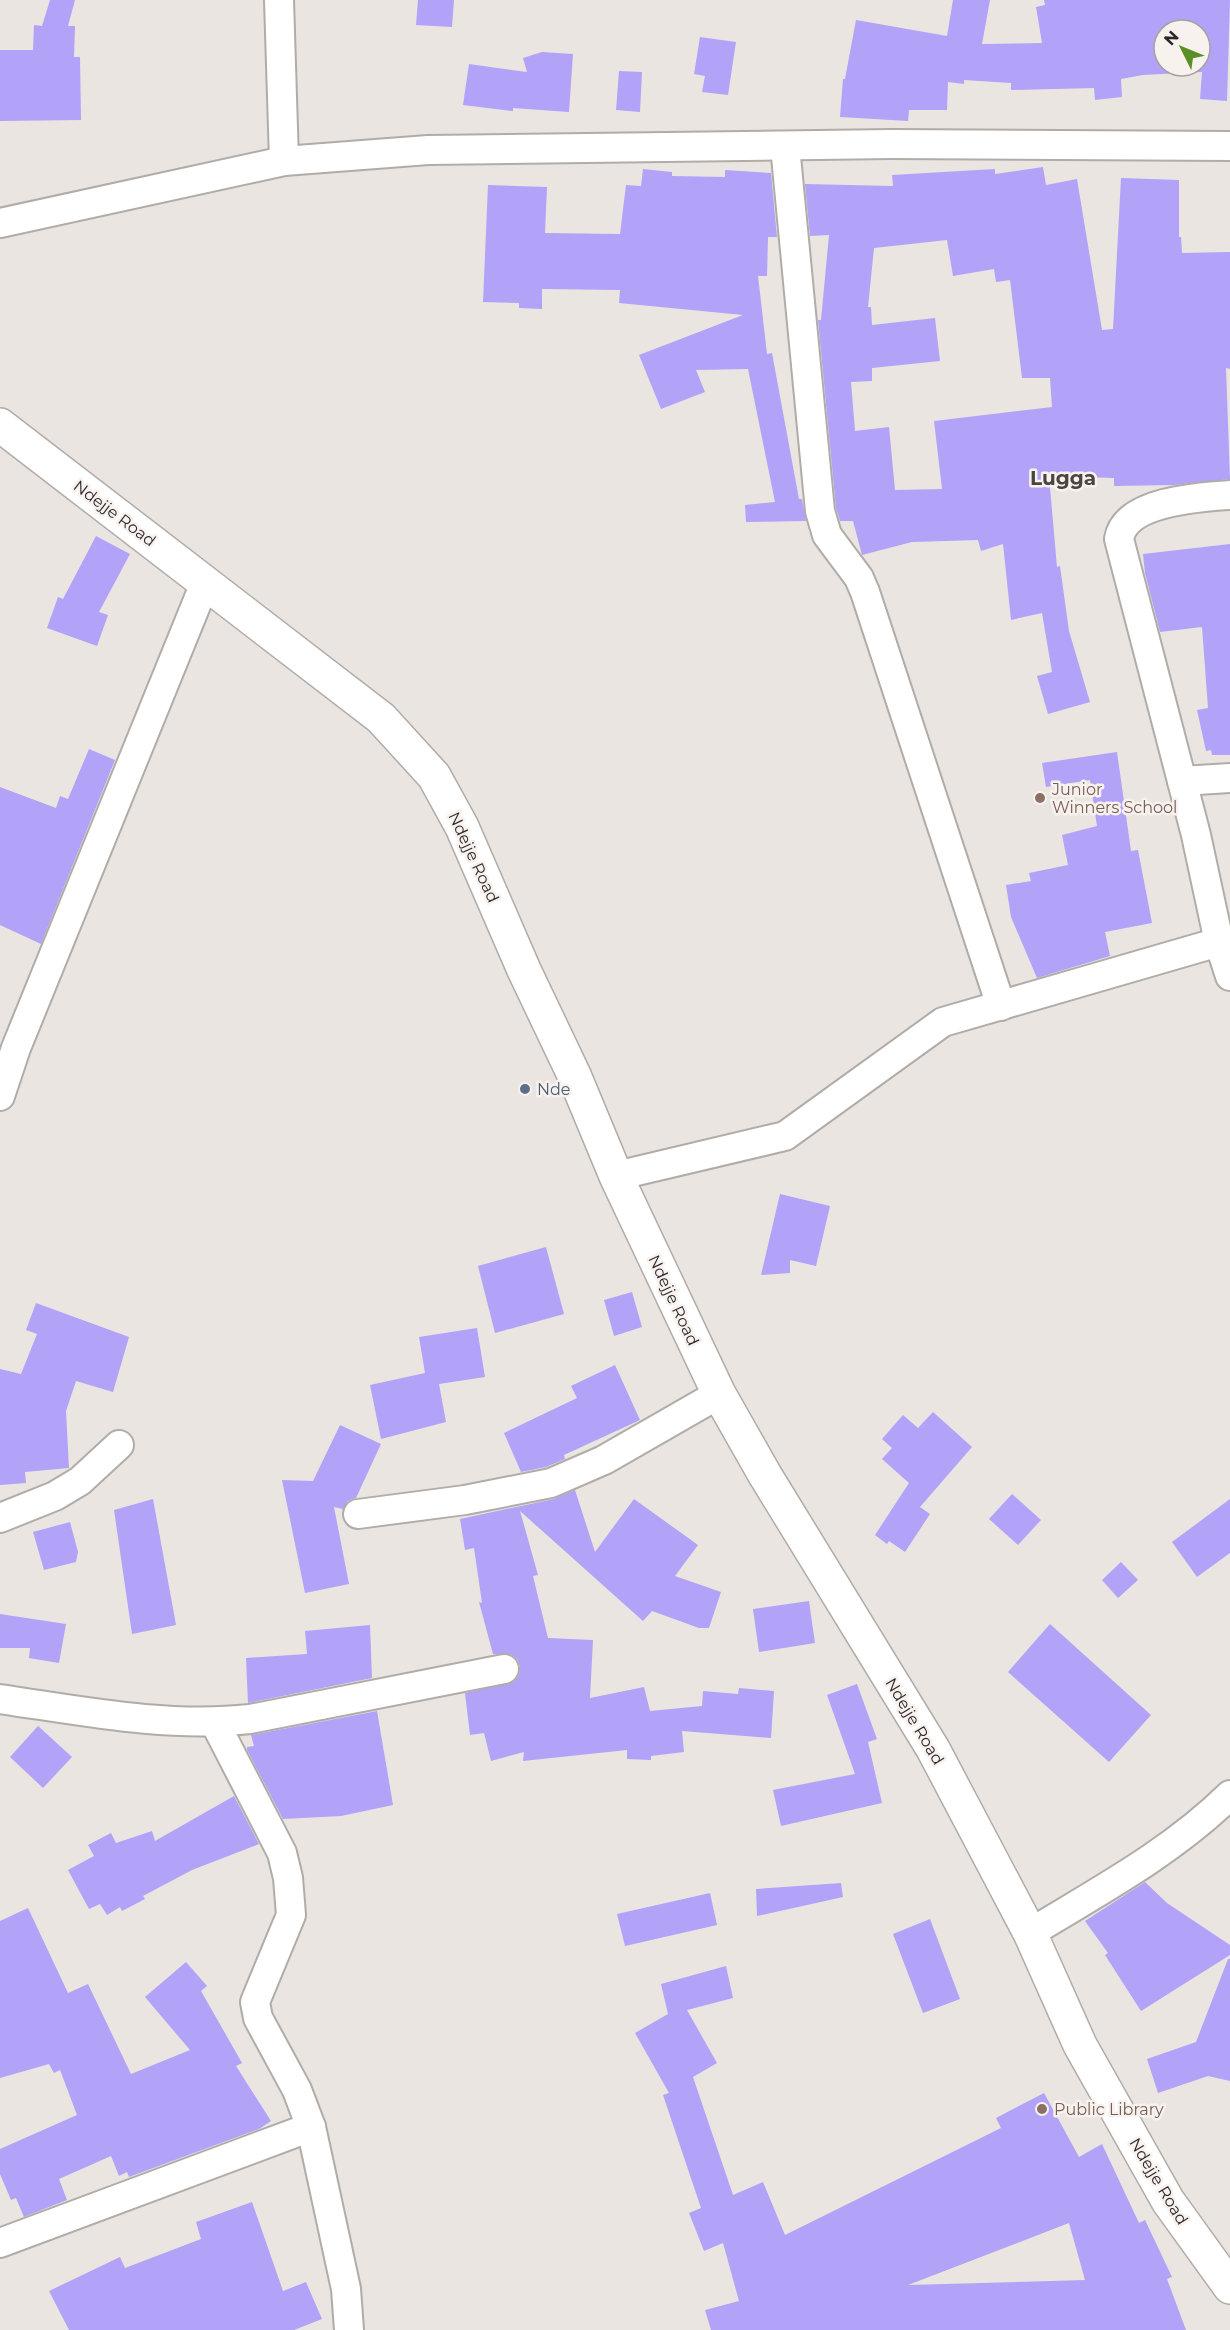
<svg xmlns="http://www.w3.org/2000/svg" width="1230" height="2330" font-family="Montserrat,sans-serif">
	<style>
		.building { fill: #b2a2f8; fill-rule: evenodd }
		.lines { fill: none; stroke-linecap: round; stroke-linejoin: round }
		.street-casing { stroke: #b1aca7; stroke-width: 32 }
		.secondary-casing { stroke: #b1aca7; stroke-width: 36 }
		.street { stroke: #fff; stroke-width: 28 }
		.secondary { stroke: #fff; stroke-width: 33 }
		.education-dot { fill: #8d6e63; stroke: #f8f2ee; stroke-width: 2 }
		.service-dot { fill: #5c6f8a; stroke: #f8f2ee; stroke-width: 2 }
		.labels { text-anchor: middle; stroke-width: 5; stroke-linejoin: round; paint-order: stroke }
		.street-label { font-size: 16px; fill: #2a2827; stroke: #f8f2ee }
		.education-label { font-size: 16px; fill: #785e54; stroke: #f8f2ee; text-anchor: start }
		.service-label { font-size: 16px; fill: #4e5e75; stroke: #f8f2ee; text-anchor: start }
		.quarter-label { font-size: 20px; font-weight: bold; fill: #494541; stroke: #f8f2ee }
	</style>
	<rect width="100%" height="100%" fill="#eae5e1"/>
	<g class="building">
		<polygon points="50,0 75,0 68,26 75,26 74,57 80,57 81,120 0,121 0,50 33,50 34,25 42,26"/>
		<polygon points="418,0 454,0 452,27 416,25"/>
		<path d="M953,0H990L982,44L1042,43L1036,7L1045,5L1044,0H1230L1227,101L1200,99L1202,72L1143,75L1121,79L1122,97L1095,100L1094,88L1011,90V83L964,80V84L948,82L947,110H909L908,121L840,117L843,79H845L856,20L947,36ZM1164,30H1200V66H1164Z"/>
		<polygon points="700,37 736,42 728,95 702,92 705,76 694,74"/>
		<polygon points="542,52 573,54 569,112 513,108 513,111 463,105 469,64 527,72 523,58"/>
		<polygon points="619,71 642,72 640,112 616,110"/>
		<path d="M1043,167L1046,185L1077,179L1102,330L1113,329L1121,178L1179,180V237H1181L1182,253L1230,252V369L1226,368L1230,479L1174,485L1114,486V478L1049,476L1057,567L1060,566L1069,631L1090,702L1048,714L1037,676L1052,672L1042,613L1011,620L1003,544L981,551L978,540L912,542L862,555L853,521H840L836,508L818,320H821L829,235L810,236L805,184L893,186L892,175L995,169V174ZM947,240L953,276L994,269L996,282L1010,280L1022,378H1050L1052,407L934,421L942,489L895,490L889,427L855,431L851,382L872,381V368L940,361L935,318L872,325L871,307H868L874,248Z"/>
		<polygon points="643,169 672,172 672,176 725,177 725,170 771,173 777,237 768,237 767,276 758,276 767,354 772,353 799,499 802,499 806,521 746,522 745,505 775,502 748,369 696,370 705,392 661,409 639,355 743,315 619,303 620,290 542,289 542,309 519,308 519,303 483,302 488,185 547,187 545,233 620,234 626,185 641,186"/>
		<polygon points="96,536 130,554 99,612 108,615 97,646 47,628 58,597 63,599"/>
		<polygon points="1230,544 1230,755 1212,755 1211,750 1206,751 1197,710 1208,708 1202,627 1160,632 1145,573 1143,554"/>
		<polygon points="89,749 115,760 41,944 0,925 0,787 56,808 60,796 68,799"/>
		<polygon points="1117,752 1131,851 1138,850 1152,923 1105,932 1110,956 1037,978 1011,917 1006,885 1031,881 1029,873 1068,865 1062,835 1097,826 1090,780 1046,787 1042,763"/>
		<polygon points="780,1194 830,1206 816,1266 790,1260 790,1273 761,1275"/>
		<polygon points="546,1247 564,1314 495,1333 478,1266"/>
		<polygon points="632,1292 642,1327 614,1336 604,1300"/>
		<polygon points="36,1303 129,1337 113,1392 76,1381 66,1411 69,1468 25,1472 26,1483 0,1485 0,1369 21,1374 37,1334 26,1330"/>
		<polygon points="477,1328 485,1377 439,1384 446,1422 381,1439 370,1385 425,1373 419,1337"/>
		<polygon points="615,1365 640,1420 564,1455 565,1459 546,1467 521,1472 504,1433 577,1398 571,1386"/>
		<polygon points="933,1412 972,1447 920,1507 930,1514 905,1552 889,1541 887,1544 875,1535 909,1483 882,1459 892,1448 882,1439 903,1415 918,1428"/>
		<polygon points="340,1425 381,1444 356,1498 348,1501 343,1509 334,1507 349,1584 305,1593 282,1480 313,1481"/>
		<polygon points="575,1490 595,1552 634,1499 698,1545 675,1576 721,1592 709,1628 699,1628 652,1611 643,1621 520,1511 538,1575 533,1576 548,1638 593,1640 590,1698 644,1687 650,1711 702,1706 703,1691 738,1694 739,1688 774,1691 771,1738 682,1731 684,1752 651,1756 651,1760 627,1759 627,1750 523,1761 524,1752 491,1761 484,1733 470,1735 465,1693 514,1682 519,1675 520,1666 517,1659 510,1654 493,1654 479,1602 482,1603 474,1548 465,1550 460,1519 554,1499"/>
		<polygon points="1012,1494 1041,1520 1018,1545 989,1519"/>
		<polygon points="153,1499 176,1625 132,1634 114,1510"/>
		<polygon points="1230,1499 1230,1553 1197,1577 1172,1542"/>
		<polygon points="70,1522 78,1552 76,1562 44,1570 33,1532"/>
		<polygon points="1121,1562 1138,1580 1118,1598 1102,1580"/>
		<polygon points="809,1601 815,1643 759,1652 753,1609"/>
		<polygon points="0,1614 66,1624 59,1663 29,1658 30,1648 0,1648"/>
		<polygon points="1050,1624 1151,1715 1109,1762 1008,1672"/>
		<polygon points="370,1625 372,1678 248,1703 246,1658 307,1654 305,1631"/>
		<polygon points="857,1684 877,1739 868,1742 882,1803 781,1826 773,1790 855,1774 827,1695"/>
		<polygon points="377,1711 393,1805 341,1816 283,1819 247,1750 247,1747 254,1746 251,1735"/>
		<polygon points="38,1726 72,1757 43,1788 10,1757"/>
		<polygon points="234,1796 259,1844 192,1870 143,1896 145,1899 122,1911 120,1907 107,1915 100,1904 89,1909 68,1870 94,1856 88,1845 111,1833 116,1843 152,1831 155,1841"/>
		<polygon points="1145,1882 1167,1903 1230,1945 1230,1955 1141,2011 1105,1955 1108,1953 1085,1921"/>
		<polygon points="841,1883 843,1897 757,1916 756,1889"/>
		<polygon points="710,1893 717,1925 625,1946 617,1914"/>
		<polygon points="28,1908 68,1993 88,1984 131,2074 190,2050 145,1997 186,1962 207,1986 201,1991 242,2063 236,2066 271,2121 259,2129 129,2177 127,2172 119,2176 111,2156 59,2179 67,2200 24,2217 16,2198 11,2200 0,2174 0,2149 77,2115 60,2070 54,2073 49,2064 0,2078 0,1921"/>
		<polygon points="930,1919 960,1999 923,2013 893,1934"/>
		<polygon points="1228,1959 1230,1959 1230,2081 1208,2076 1158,2093 1147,2059 1196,2042"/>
		<path d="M726,1966L733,1998L687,2010L717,2063L693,2077L733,2195L763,2182L785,2235L1001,2128L996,2118L1044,2093L1079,2157L1102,2144L1139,2223L1145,2220L1172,2277L1167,2279L1186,2330H711L705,2310L739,2301L723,2243L704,2251L689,2213L701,2208L663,2095L669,2093L635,2033L668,2014L661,1984ZM1069,2223L1085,2280L908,2285Z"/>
		<polygon points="252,2202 283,2291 306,2282 322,2319 294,2330 69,2330 49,2291 120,2257 125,2268 201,2239 196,2222"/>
	</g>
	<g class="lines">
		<g class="street-casing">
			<g id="street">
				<polyline points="279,0 284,161"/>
				<polyline points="785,146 820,511 827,535 859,578 865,592 1001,1006"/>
				<polyline points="0,223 284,161 428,150 892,144 1230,146"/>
				<polyline points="1182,781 1230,778"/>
				<path d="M1219,942L1196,835L1119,539C1125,501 1199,497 1230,495"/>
				<polyline points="0,1096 16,1048 205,583"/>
				<polyline points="616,1176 785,1136 943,1022 1219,942 1230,976"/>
				<polyline points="358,1514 465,1500 551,1483 604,1460 719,1394"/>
				<polyline points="0,1518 55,1496 80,1481 119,1445"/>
				<path d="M0,1699C83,1711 166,1728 250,1719L504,1669"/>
				<polyline points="215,1723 282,1853 288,1878 291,1915 255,2002 258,2018 297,2090 311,2127 346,2289 349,2330"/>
				<path d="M1030,1933C1099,1891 1172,1852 1230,1795"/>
				<polyline points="0,2243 311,2127"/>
			</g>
		</g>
		<g class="secondary-casing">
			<polyline id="secondary" points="0,425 381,718 434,776 462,827 524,970 574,1075 616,1176 719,1394 765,1475 933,1749 1030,1933 1080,2045 1168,2201 1230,2287"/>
		</g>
		<use href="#street" class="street"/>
		<use href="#secondary" class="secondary"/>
	</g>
	<g class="education-dot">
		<circle cx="1040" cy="798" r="6"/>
		<circle cx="1042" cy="2109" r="6"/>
	</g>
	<circle class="service-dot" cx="525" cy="1089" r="6"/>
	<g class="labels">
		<g class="street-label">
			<text transform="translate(115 513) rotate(37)" y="6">Ndejje Road</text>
			<text transform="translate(474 857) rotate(65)" y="6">Ndejje Road</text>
			<text transform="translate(674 1300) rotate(65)" y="6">Ndejje Road</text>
			<text transform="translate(915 1721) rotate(59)" y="6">Ndejje Road</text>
			<text transform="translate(1159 2181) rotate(59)" y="6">Ndejje Road</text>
		</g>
		<g class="education-label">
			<text x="1052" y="795">Junior<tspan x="1052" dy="18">Winners School</tspan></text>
			<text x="1054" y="2115">Public Library</text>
		</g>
		<g class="service-label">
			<text x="537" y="1095">Nde</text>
		</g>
		<g class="quarter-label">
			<text x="1063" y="485">Lugga</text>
		</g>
	</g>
	<g transform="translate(1182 48) rotate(313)"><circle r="28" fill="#f8f2ee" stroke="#a6a19e" stroke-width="1.5"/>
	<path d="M0-4.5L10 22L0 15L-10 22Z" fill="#5b8e25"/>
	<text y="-9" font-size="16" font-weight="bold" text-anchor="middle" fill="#2a2827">N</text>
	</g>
</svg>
